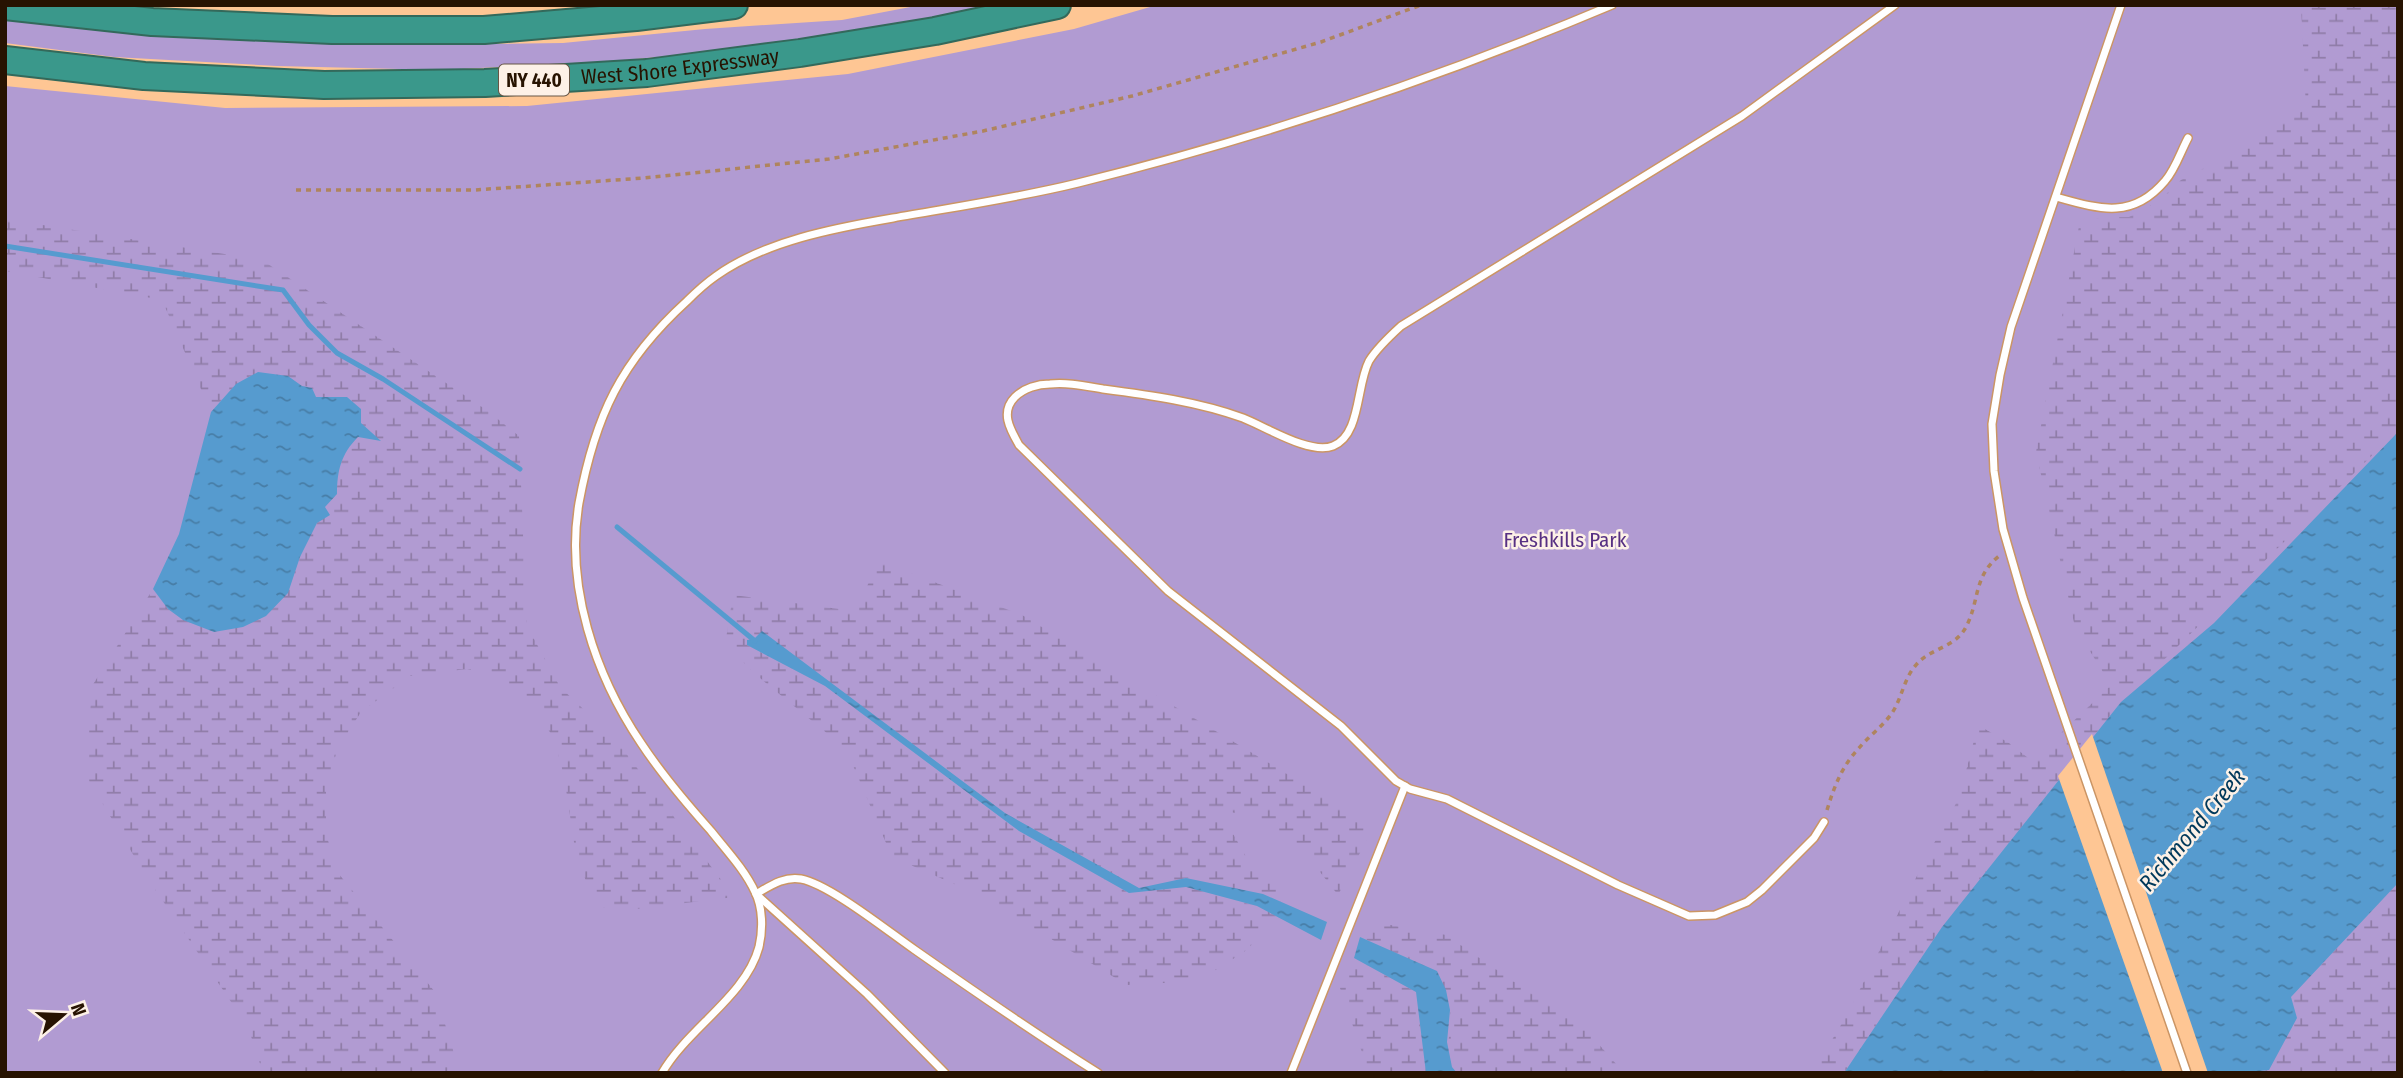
<svg xmlns="http://www.w3.org/2000/svg" width="2403" height="1078" font-family="'Fira Sans Condensed',sans-serif">
	<style>
		.green { fill: #b19bd2 }
		.wetland { fill: url(#wetland-marsh) }
		.water { fill: url(#water-ripples) }
		.pier { fill: #fec694 }
		.lines { fill: none; stroke-linecap: round; stroke-linejoin: round }
		.stream { stroke: #569bcf; stroke-width: 5 }
		.lane-casing { stroke: #cb9565; stroke-width: 10 }
		.highway-casing { stroke: #33695b; stroke-width: 30 }
		.path { stroke: #af845e; stroke-width: 3.5; stroke-dasharray: 5 5; stroke-linecap: butt }
		.lane { stroke: #fff; stroke-width: 7 }
		.highway { stroke: #3a988b; stroke-width: 26 }
		.labels { text-anchor: middle; stroke-width: 5; stroke-linejoin: round; paint-order: stroke }
		.shield { fill: #fdf1e7; stroke: #675646; stroke-width: 2 }
		.shield-label { font-size: 19px; font-weight: bold; fill: #271301 }
		.street-label { font-size: 21px; fill: #271301; stroke: #fdf1e7 }
		.park-label { font-size: 21px; fill: #573083; stroke: #fdf1e7 }
		.water-label { font-size: 23px; font-style: italic; fill: #00395b; stroke: #fdf1e7 }
	</style>
	<defs>
		<pattern id="wetland-marsh" width="20" height="14" patternUnits="userSpaceOnUse" patternTransform="scale(1.75)"><rect width="20" height="14" fill="#b19bd2"/><path d="M1 5h8M5 5V1M11 12h8M15 12V8" fill="none" stroke="#907da8"/></pattern>
		<pattern id="water-ripples" width="26" height="14" patternUnits="userSpaceOnUse" patternTransform="scale(1.75)"><rect width="26" height="14" fill="#569bcf"/><path d="M2 4q2-2 4 0t4 0M15 11q2-2 4 0t4 0" fill="none" stroke="#477da6"/></pattern>
	</defs>
	<rect width="100%" height="100%" fill="#fec694"/>
	<g class="green">
		<polygon points="921,5 994,5 932,19 767,47 614,61 440,70 277,66 114,57 5,43 5,16 124,31 273,41 418,45 563,43 705,29 842,20"/>
		<polygon points="1157,5 2398,5 2398,1073 5,1073 5,86 225,108 527,106 848,74 1074,29"/>
	</g>
	<g class="wetland">
		<polygon points="2301,5 2398,5 2398,430 2121,702 1942,927 1844,1073 1812,1073 1847,1015 1928,854 1959,798 1978,725 2009,743 2032,761 2111,685 2075,627 2036,452 2079,226 2101,217 2129,217 2159,201 2181,180 2199,171 2306,109"/>
		<path d="M5,219L262,260L485,409L519,436L527,626L560,687L616,740L734,897L621,911L601,907L587,885L574,842L564,776L553,737L530,701L499,677L467,669L410,676L361,712L338,748L326,787V834L338,873L435,992L454,1053L451,1073H263L248,1027L146,876L86,776L92,686L153,589L168,609L300,557L325,507L337,494C337,470 341,455 358,437L380,440L316,397L312,388C302,386 296,379 286,376C248,365 234,386 211,412L162,300L5,271Z"/>
		<polygon points="878,561 1022,615 1374,826 1338,895 1299,845 1259,819 1219,809 1253,869 1281,886 1281,902 1263,894 1186,878 1139,889 1005,813 762,632 747,645 825,686 1019,831 1129,893 1186,887 1257,906 1280,918 1244,952 1198,981 1127,985 975,893 892,857 846,749 760,678 725,645 733,595 839,609 862,598"/>
		<polygon points="2398,883 2398,1073 2242,1073 2269,1070 2291,997"/>
		<path d="M1385,924L1446,935L1588,1032L1624,1073H1457C1440,1052 1454,1030 1450,1008C1448,996 1441,983 1437,972L1360,937Z"/>
		<polygon points="1354,958 1416,992 1426,1073 1369,1073 1340,988"/>
	</g>
	<g class="water">
		<path d="M258,372L288,376L302,386L312,388L316,397H347L361,409V423L381,441L358,437C341,454 337,471 337,494L325,507L330,515L317,523L300,557L288,593L266,616L243,627L214,632L183,620L168,609L153,589L179,534L211,412L236,384Z"/>
		<polygon points="2398,432 2398,883 2291,997 2297,1018 2269,1070 2242,1073 1844,1073 1942,927 2121,702 2214,623"/>
		<polygon points="762,631 1005,813 1139,888 1186,878 1263,894 1327,922 1321,940 1257,906 1186,887 1129,893 1019,831 825,686 747,645 747,640 754,639"/>
		<polygon points="1360,937 1437,971 1446,990 1450,1010 1447,1042 1452,1067 1457,1073 1426,1073 1416,992 1354,958"/>
	</g>
	<polygon class="pier" points="2092,734 2208,1073 2163,1073 2058,776"/>
	<g class="lines">
		<g class="stream">
			<polyline points="5,246 283,290 309,325 337,353 383,379 520,469"/>
			<polyline points="617,527 755,641"/>
		</g>
		<g class="lane-casing">
			<g id="lane">
				<polyline points="2121,5 2011,327 2000,375 1992,424 1994,471 2003,529 2023,598 2187,1073"/>
				<path d="M2056,197C2099,209 2132,220 2165,181C2175,170 2181,151 2188,138"/>
				<path d="M1824,822L1814,838L1762,890L1747,902L1715,915L1689,916L1618,885L1447,799L1410,789L1396,781L1341,726L1168,591L1019,445C1010,429 1000,412 1015,397C1024,388 1038,384 1050,384C1067,382 1085,386 1103,389C1149,395 1199,402 1243,418C1266,427 1310,455 1333,446C1361,435 1356,386 1369,361C1377,348 1390,336 1401,326L1742,116L1895,5"/>
				<path d="M662,1073C687,1029 746,996 759,947C763,930 763,908 755,892C745,870 726,850 711,831C686,803 662,775 641,743C595,675 565,586 579,503C595,416 621,361 687,301C696,292 706,283 716,276C765,241 835,228 893,218C955,207 1017,198 1078,183C1260,138 1439,78 1612,5"/>
				<path d="M945,1073L867,994L756,894C770,886 784,876 801,879C829,884 889,932 915,950C975,992 1036,1034 1098,1073"/>
				<polyline points="1291,1073 1405,786"/>
			</g>
		</g>
		<g class="highway-casing">
			<g id="highway">
				<polyline points="5,6 152,22 332,30 484,30 636,17 734,5"/>
				<path id="s1" d="M5,60L144,76L324,85L485,83L647,73L800,53L935,31L1057,5"/>
			</g>
		</g>
		<g class="path">
			<polyline points="296,190 475,190 644,178 829,159 983,131 1132,96 1321,42 1421,5"/>
			<path d="M1827,810C1834,787 1842,766 1859,748C1869,736 1883,726 1892,713C1902,698 1904,678 1916,665C1930,648 1955,648 1966,627C1980,600 1973,577 1999,556"/>
		</g>
		<use href="#lane" class="lane"/>
		<use href="#highway" class="highway"/>
	</g>
	<g class="labels">
		<rect class="shield" x="499" y="64.5" width="70" height="31" rx="5"/>
		<g class="shield-label">
			<text x="534" y="87">NY 440</text>
		</g>
		<g class="street-label">
			<text dy="7" stroke="none"><textPath href="#s1" startOffset="677">West Shore Expressway</textPath></text>
		</g>
		<g class="park-label">
			<text x="1565" y="547">Freshkills Park</text>
		</g>
		<g class="water-label">
			<text transform="translate(2192 830) rotate(-50)" y="8">Richmond Creek</text>
		</g>
	</g>
	<rect width="2403" height="1078" fill="none" stroke="#271301" stroke-width="14"/>
	<g transform="translate(63 1015) rotate(71)" stroke="#fdf1e7" stroke-width="5" paint-order="stroke">
	<path d="M0-5L12 26L0 18L-12 26Z" fill="#271301"/>
	<text y="-10" font-size="19" font-weight="bold" text-anchor="middle" fill="#271301">N</text>
	</g>
</svg>
